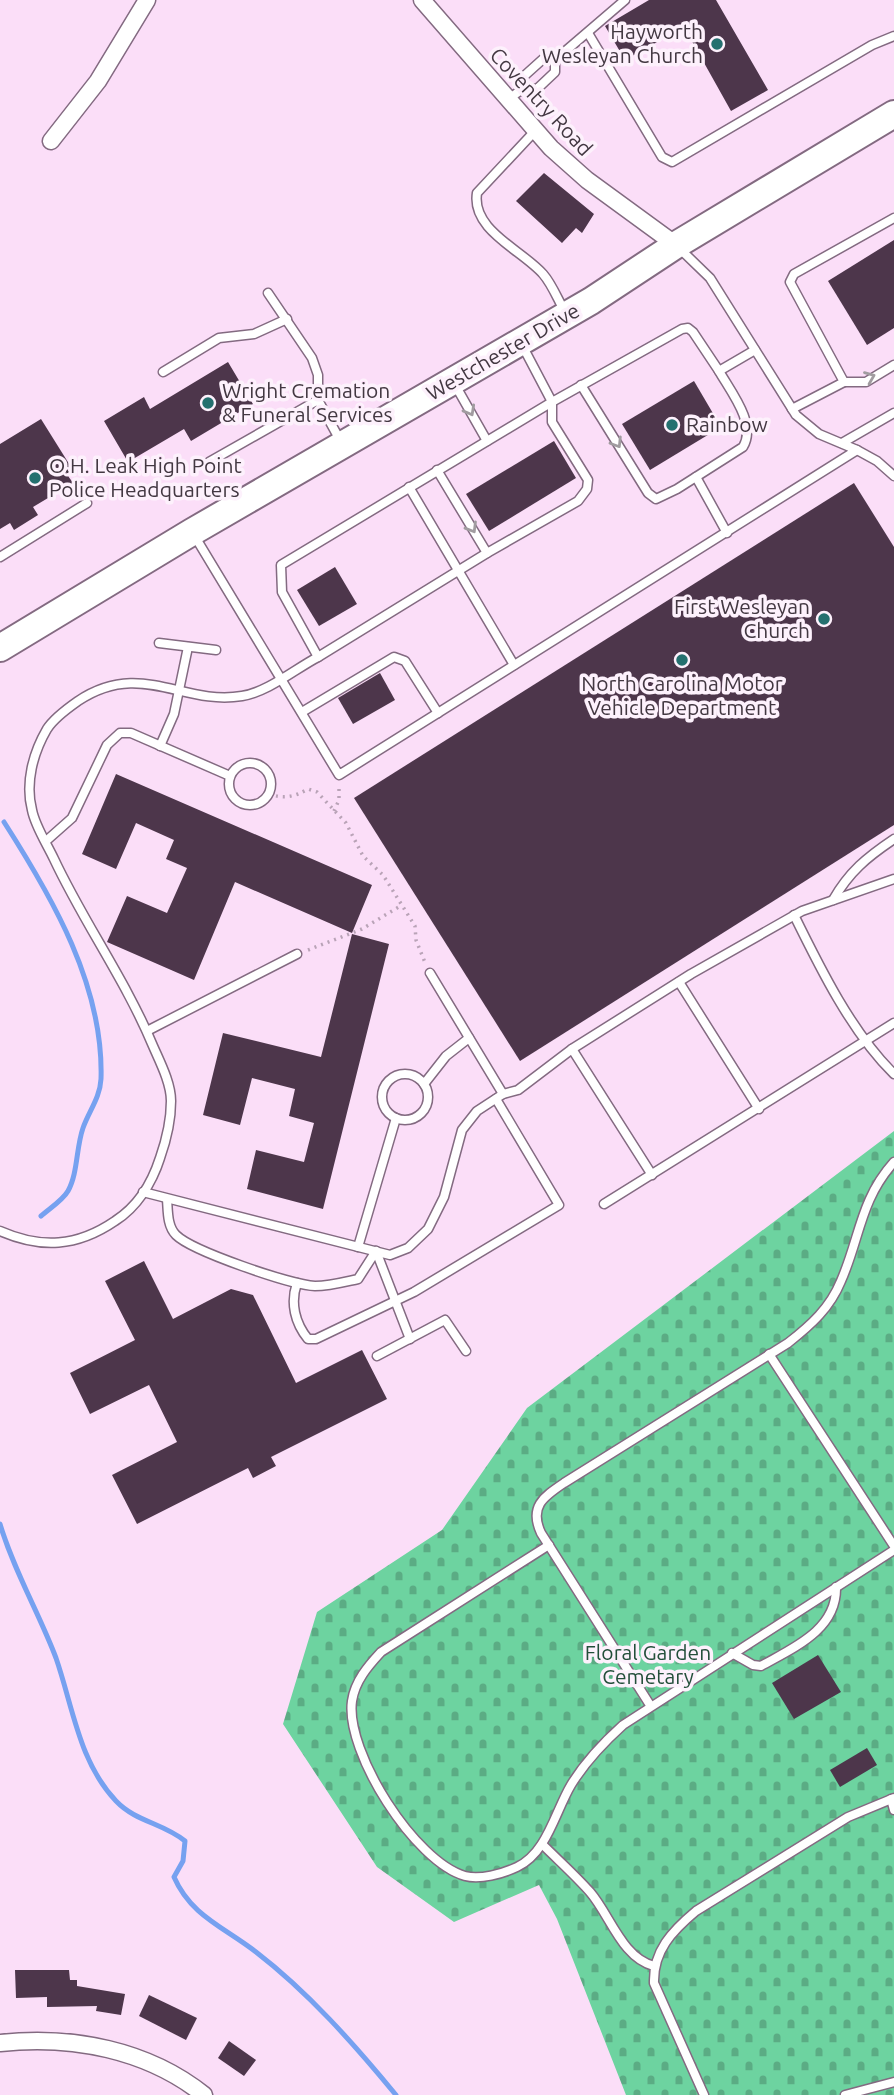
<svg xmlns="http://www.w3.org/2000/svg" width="894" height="2095" font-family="Ubuntu,sans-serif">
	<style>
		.cemetery { fill: url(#cemetery-stones) }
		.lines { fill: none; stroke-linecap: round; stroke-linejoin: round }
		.stream { stroke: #76a1f0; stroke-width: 5 }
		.building { fill: #4d364b }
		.service-casing { stroke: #836a81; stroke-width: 11 }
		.minor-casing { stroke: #836a81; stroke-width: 19 }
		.primary-casing { stroke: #836a81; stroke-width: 30 }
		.path { stroke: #b9a3b7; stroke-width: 3.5; stroke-dasharray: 2 5; stroke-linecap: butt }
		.service { stroke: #fff; stroke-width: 8 }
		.minor { stroke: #fff; stroke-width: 16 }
		.primary { stroke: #fff; stroke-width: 26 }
		.oneway { stroke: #a19ca0 }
		.poi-dot { fill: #24706f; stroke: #fdf1fc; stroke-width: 2.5 }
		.labels { text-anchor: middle; stroke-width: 7; stroke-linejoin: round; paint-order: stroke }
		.poi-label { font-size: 21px; fill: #433842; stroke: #fdf1fc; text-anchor: start }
		.street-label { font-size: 21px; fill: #433842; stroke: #fdf1fc }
		.park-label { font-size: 21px; fill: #234f3a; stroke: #fdf1fc }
	</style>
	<defs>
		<pattern id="cemetery-stones" width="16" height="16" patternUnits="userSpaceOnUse" patternTransform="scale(1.75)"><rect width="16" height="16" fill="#6dd3a0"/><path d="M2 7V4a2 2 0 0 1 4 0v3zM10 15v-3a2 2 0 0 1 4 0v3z" fill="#5bac84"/></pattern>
	</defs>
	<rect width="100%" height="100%" fill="#fbdef8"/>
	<polygon class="cemetery" points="894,1131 894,2095 626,2095 557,1919 539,1885 454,1922 377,1867 283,1724 317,1612 442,1530 527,1408"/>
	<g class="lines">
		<g class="stream">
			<path d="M4,822C52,897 104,986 101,1079C100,1098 89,1111 83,1128C76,1148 78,1173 68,1191C63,1200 49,1209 41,1216"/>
			<path d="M0,1524C14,1571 39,1613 56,1658C73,1707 79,1762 116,1801C136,1822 163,1823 185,1841L183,1861L174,1877C191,1916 224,1927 256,1952C308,1992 354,2044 396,2095"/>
		</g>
	</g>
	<g class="building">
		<polygon points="649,0 716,0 768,90 731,111 684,27 625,60 605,26"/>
		<polygon points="544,173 594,214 582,233 576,228 562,243 516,201"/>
		<polygon points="894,240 894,328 867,345 828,281"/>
		<polygon points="228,362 253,404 191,441 184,429 128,462 104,421 144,397 150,409"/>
		<polygon points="694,381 721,427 650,470 622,424"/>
		<polygon points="41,419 71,467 66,473 73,483 33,507 38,515 14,530 10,523 0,529 0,444"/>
		<polygon points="554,441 576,478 489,531 466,494"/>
		<polygon points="854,483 894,547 894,825 520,1061 354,798"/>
		<polygon points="335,567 357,604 319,626 297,590"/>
		<polygon points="380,673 395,700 353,724 338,698"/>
		<polygon points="116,774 372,885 352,933 235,882 194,980 107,942 127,896 167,913 187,868 166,859 174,840 136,823 116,869 82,854"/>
		<polygon points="352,934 389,944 323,1209 247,1189 256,1150 304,1162 314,1123 289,1116 295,1089 252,1078 240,1125 203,1115 223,1033 321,1057"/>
		<polygon points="144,1261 173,1319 231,1289 253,1295 296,1383 362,1350 387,1399 271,1457 276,1466 253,1478 248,1468 137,1524 112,1475 177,1442 149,1385 90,1414 70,1373 135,1340 105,1281"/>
		<polygon points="818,1655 841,1692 794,1719 772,1683"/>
		<polygon points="867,1748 877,1765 840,1787 830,1770"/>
		<polygon points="15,1970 69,1970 70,1980 77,1980 77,1986 125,1994 121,2015 96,2011 97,2006 47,2007 47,1997 16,1998"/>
		<polygon points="149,1995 197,2018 186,2040 139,2016"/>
		<polygon points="229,2041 256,2060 244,2076 218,2058"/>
	</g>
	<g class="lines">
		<g class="service-casing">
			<g id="service">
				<polyline points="588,33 662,157 672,162 872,45 894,36"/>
				<polyline points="555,60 625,0"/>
				<polyline points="507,100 524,88 537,89 555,72 555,60 543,59 523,77 524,88"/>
				<path d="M535,131L477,193C471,230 522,250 543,274C552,284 558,300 565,312"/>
				<polyline points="268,293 312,358 318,375 318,400 341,442"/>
				<polyline points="163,372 219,338 254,334 287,319"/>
				<polyline points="844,382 866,382 894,365"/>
				<polyline points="454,383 487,441"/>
				<path d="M581,385L648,493L656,499L677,489L743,447C757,424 731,392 719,371"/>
				<polyline points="792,409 844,382 790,282 794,274 894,218"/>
				<polyline points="842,443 894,413"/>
				<polyline points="857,450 877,461 894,476"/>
				<polyline points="209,462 318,400"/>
				<polyline points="437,470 487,553 578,501 587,489 588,480 552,422 552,402 522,345"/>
				<polyline points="696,477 727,533"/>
				<polyline points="409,487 514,665"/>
				<polyline points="194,535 339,775 857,450 819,434 796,415 710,278 678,247"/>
				<polyline points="0,557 87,503"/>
				<polyline points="159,643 216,650"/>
				<polyline points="318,657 487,553"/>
				<polyline points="302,712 394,657 405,661 438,713"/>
				<polyline points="160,746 174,714 188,647"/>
				<circle cx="250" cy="784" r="21"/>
				<polyline points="46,841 72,818 107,745 120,733 131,733 230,776"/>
				<path d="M833,900C849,872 867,857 894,839"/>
				<path d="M794,915C820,968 852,1033 894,1074"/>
				<polyline points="430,973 503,1094"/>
				<polyline points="679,982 759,1109"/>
				<polyline points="147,1031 297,954"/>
				<polyline points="572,1049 652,1175"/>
				<circle cx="405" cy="1097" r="23"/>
				<polyline points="424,1084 446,1056 469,1038"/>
				<polyline points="143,1192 390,1255 408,1248 428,1229 444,1197 462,1130 477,1111 503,1094 518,1090 572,1049 691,974 802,911 894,879"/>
				<path d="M167,1199C168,1211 167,1226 176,1235C192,1251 291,1285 315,1286C329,1286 344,1282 358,1279L376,1251"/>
				<polyline points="604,1204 894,1023"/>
				<path d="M0,1231C41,1249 77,1247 115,1221C137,1207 152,1183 160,1158C166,1141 171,1120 171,1101C171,1083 160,1062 153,1046C126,981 84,923 54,859C47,844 35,826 32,810C25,783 33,753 47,729C54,718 68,708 78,701C141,659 182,706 242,696C268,692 295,669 318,657L282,592L281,565L552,402L682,329L688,328L693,332L719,371L755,350"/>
				<polyline points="358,1247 396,1118"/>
				<polyline points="376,1251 410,1339"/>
				<path d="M297,1283C290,1303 295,1323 308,1339H316L414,1292L559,1205L496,1099"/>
				<polyline points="769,1354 894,1546"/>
				<polyline points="377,1356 445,1320 466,1351"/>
				<path d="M549,1545L381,1652C368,1666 355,1681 352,1701C345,1752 415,1862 465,1876C480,1880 502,1874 517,1867C547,1853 555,1812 571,1785C585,1762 603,1743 623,1725L894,1550"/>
				<path d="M732,1653L753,1665L761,1666C793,1648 837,1630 836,1587"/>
				<path d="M650,1705L541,1533C529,1507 543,1497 564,1483L788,1343C811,1325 830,1308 841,1281C860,1238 860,1200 894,1162"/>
				<polyline points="891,1799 894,1810"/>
				<path d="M542,1844C558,1860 575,1875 590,1892C610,1915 622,1958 654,1966"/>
				<path d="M704,2095L654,1983C653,1951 672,1931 696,1911L848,1817L894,1798"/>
				<polyline points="845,2095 894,2082"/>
			</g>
		</g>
		<g class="minor-casing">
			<g id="minor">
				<polyline points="422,0 551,148 587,180 676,245"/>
				<polyline points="51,141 98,81 147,0"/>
				<path d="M0,2043C72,2035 148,2050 204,2095"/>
			</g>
		</g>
		<g class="primary-casing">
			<polyline id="primary" points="0,648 192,532 591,301 676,245 894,114"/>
		</g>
		<g class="path">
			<path d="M269,794C284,799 294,797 308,789L317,792L346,823L363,856L383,875L415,926L416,940L426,965"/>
			<polyline points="334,811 339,800 339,786"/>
			<polyline points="308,950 362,929 402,905"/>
		</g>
		<use href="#service" class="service"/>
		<use href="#minor" class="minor"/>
		<use href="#primary" class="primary"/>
	</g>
	<defs><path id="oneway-chevron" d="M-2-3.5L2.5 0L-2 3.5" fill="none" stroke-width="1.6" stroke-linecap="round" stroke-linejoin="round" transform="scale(1.75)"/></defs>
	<g class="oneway">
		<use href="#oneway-chevron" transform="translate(870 377) rotate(-22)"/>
		<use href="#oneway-chevron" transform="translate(470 411) rotate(61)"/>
		<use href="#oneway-chevron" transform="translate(617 443) rotate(58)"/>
		<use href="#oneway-chevron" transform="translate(472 528) rotate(59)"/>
	</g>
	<g class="poi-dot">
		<circle cx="717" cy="44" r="7"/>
		<circle cx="208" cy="403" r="7"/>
		<circle cx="672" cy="425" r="7"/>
		<circle cx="35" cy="478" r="7"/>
		<circle cx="824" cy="619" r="7"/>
		<circle cx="682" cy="660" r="7"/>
	</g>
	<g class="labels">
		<g class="poi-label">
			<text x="703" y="39" text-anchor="end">Hayworth<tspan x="703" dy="24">Wesleyan Church</tspan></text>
			<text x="222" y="398">Wright Cremation<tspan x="222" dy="24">&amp; Funeral Services</tspan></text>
			<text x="686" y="432">Rainbow</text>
			<text x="49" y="473">O.H. Leak High Point<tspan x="49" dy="24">Police Headquarters</tspan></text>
			<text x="810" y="614" text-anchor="end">First Wesleyan<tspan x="810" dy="24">Church</tspan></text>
			<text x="682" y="691" text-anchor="middle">North Carolina Motor<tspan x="682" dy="24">Vehicle Department</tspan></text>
		</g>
		<g class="street-label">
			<text transform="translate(541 102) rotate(47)" y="7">Coventry Road</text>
			<text transform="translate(503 352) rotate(-30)" y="7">Westchester Drive</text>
		</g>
		<g class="park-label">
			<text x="648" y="1660">Floral Garden<tspan x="648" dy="24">Cemetary</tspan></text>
		</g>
	</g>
</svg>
